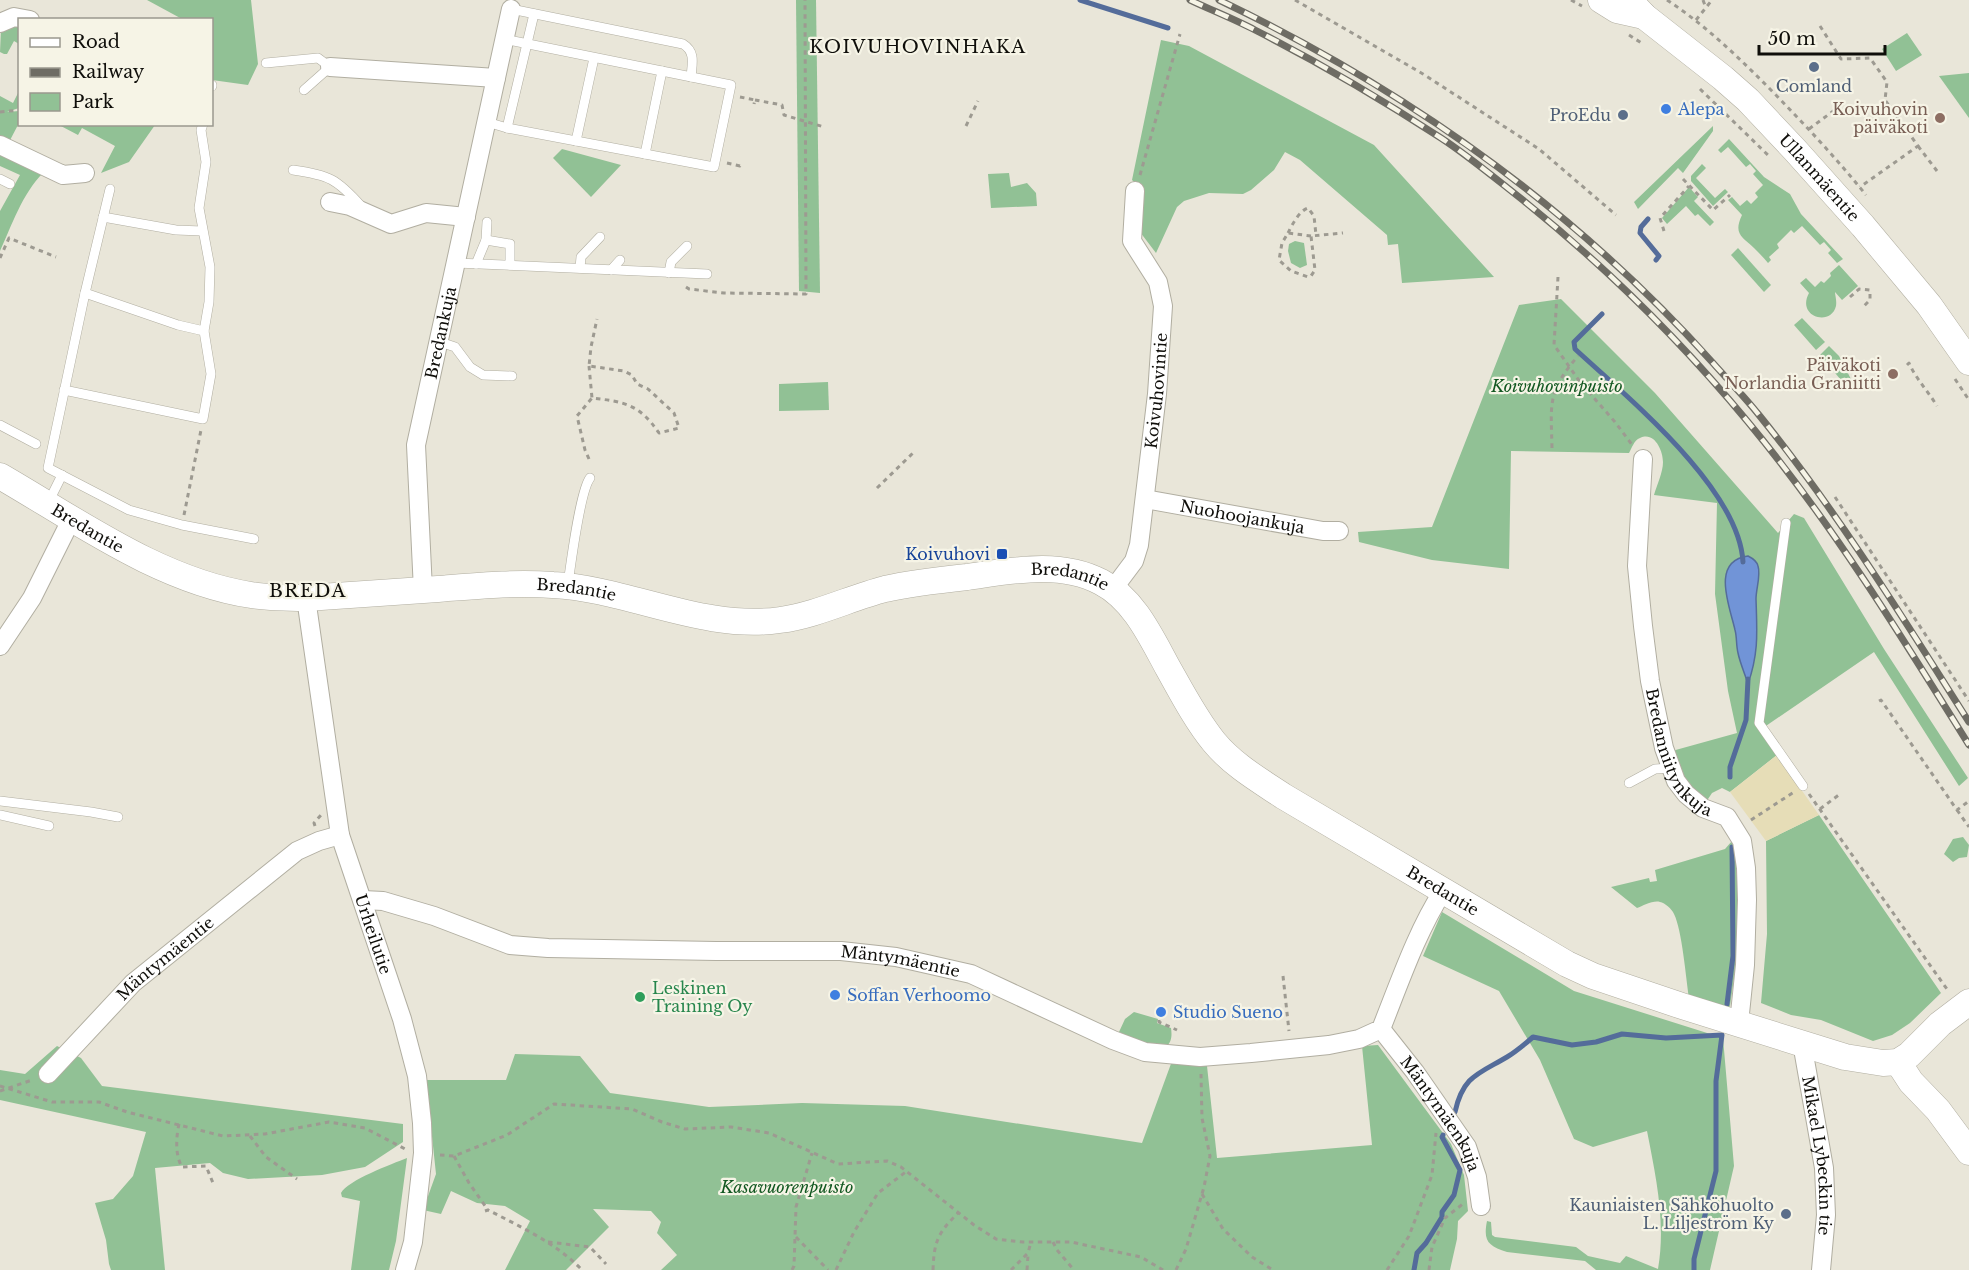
<svg xmlns="http://www.w3.org/2000/svg" width="1969" height="1270" font-family="'Libre Baskerville',serif">
	<style>
		.green { fill: #91c195 }
		.sand { fill: #e6ddb7 }
		.water { fill: #7194d7; stroke: #546c9a; stroke-width: 1.5 }
		.lines { fill: none; stroke-linecap: round; stroke-linejoin: round }
		.stream { stroke: #546c9a; stroke-width: 5 }
		.lane-casing { stroke: #b1aea1; stroke-width: 10 }
		.street-casing { stroke: #b1aea1; stroke-width: 20 }
		.secondary-casing { stroke: #b1aea1; stroke-width: 27 }
		.path { stroke: #9d9a91; stroke-width: 3; stroke-dasharray: 4.5 4.5; stroke-linecap: butt }
		.lane { stroke: #fff; stroke-width: 9 }
		.street { stroke: #fff; stroke-width: 18 }
		.secondary { stroke: #fff; stroke-width: 26 }
		.rail-casing { stroke: #6e6c64; stroke-width: 7 }
		.rail { stroke: #f6f4e6; stroke-width: 4.5; stroke-dasharray: 14; stroke-linecap: butt }
		.service-dot { fill: #5c6f8a; stroke: #f6f4e6; stroke-width: 2 }
		.shop-dot { fill: #3f7fe0; stroke: #f6f4e6; stroke-width: 2 }
		.education-dot { fill: #8d6e63; stroke: #f6f4e6; stroke-width: 2 }
		.transit-dot { fill: #1a4fb4; stroke: #f6f4e6; stroke-width: 2 }
		.leisure-dot { fill: #2e9e5b; stroke: #f6f4e6; stroke-width: 2 }
		.labels { text-anchor: middle; stroke-width: 4.5; stroke-linejoin: round; paint-order: stroke }
		.service-label { font-size: 16px; fill: #4e5e75; stroke: #f6f4e6; text-anchor: end }
		.shop-label { font-size: 16px; fill: #366cbe; stroke: #f6f4e6; text-anchor: start }
		.education-label { font-size: 16px; fill: #785e54; stroke: #f6f4e6; text-anchor: end }
		.street-label { font-size: 16px; fill: #0f0e0a; stroke: #f6f4e6 }
		.park-label { font-size: 16px; font-style: italic; fill: #125821; stroke: #f6f4e6 }
		.transit-label { font-size: 16px; fill: #164399; stroke: #f6f4e6; text-anchor: end }
		.leisure-label { font-size: 16px; fill: #27864d; stroke: #f6f4e6; text-anchor: start }
		.neighbourhood-label { font-size: 18px; letter-spacing: 1.5px; fill: #0f0e0a; stroke: #f6f4e6 }
	</style>
	<rect width="100%" height="100%" fill="#e9e6d9"/>
	<g class="green">
		<polygon points="147,0 251,0 258,64 248,85 212,80 212,20 182,19"/>
		<polygon points="796,0 816,0 820,293 799,291"/>
		<polygon points="19,25 19,44 14,41 7,54 4,54 0,52 1,29"/>
		<polygon points="1907,33 1922,55 1896,71 1882,49"/>
		<polygon points="1161,40 1189,46 1374,145 1494,277 1402,283 1398,244 1388,245 1387,235 1300,160 1285,152 1274,170 1251,190 1243,194 1209,193 1184,201 1177,207 1156,253 1140,232 1143,190 1132,180"/>
		<polygon points="1969,73 1969,118 1939,76"/>
		<polygon points="19,91 19,108 7,112 19,111 19,123 8,144 0,138 0,96 13,103"/>
		<polygon points="59,125 155,125 129,162 101,173 115,146 82,128 78,135"/>
		<polygon points="1713,126 1713,131 1683,173 1678,168 1638,209 1634,202"/>
		<path d="M1729,139L1764,177L1790,194L1801,214L1843,259L1837,263L1828,253L1831,250L1824,242L1820,245L1802,226L1794,233L1791,230L1777,244L1779,248L1769,257L1771,260L1768,263C1764,258 1759,253 1754,248C1742,237 1733,234 1742,215L1728,200L1732,197L1740,206L1747,200L1751,204L1758,197L1755,193L1763,185L1753,174L1756,171L1750,164L1746,167L1728,147L1721,153L1718,150Z"/>
		<polygon points="562,149 621,165 591,197 553,158"/>
		<path d="M0,150L43,173C22,194 12,225 0,251V211L20,175L0,166Z"/>
		<polygon points="1702,164 1706,168 1696,178 1715,198 1725,189 1728,192 1713,206 1691,181 1691,176"/>
		<polygon points="1009,173 1011,187 1027,183 1036,193 1037,206 991,208 988,174"/>
		<polygon points="1689,187 1698,197 1694,201 1714,222 1710,226 1698,214 1695,216 1686,206 1667,224 1662,218"/>
		<polygon points="1295,241 1304,243 1307,265 1300,268 1291,263 1288,251 1289,244"/>
		<polygon points="1738,248 1771,285 1764,292 1731,255"/>
		<path d="M1839,265L1858,286L1842,300L1835,292C1835,295 1837,301 1836,306C1831,327 1796,317 1809,293L1800,283L1806,278L1815,287L1821,281L1824,283L1831,276L1830,273Z"/>
		<path d="M1561,299L1655,393L1778,533L1794,514L1804,518L1884,649L1968,778L1959,786L1874,652L1760,730L1777,755L1730,792L1722,788L1712,793L1706,802L1684,784L1672,751L1737,733L1728,691L1715,594L1717,503L1654,495C1657,485 1663,472 1663,462C1663,450 1654,431 1640,438C1634,440 1632,448 1629,453L1511,451L1509,569L1432,560L1359,542L1358,532L1432,527L1519,305Z"/>
		<polygon points="1802,318 1825,342 1816,350 1794,325"/>
		<polygon points="1829,346 1839,356 1852,381 1846,386 1820,355"/>
		<polygon points="828,382 829,410 779,411 779,384"/>
		<polygon points="1819,815 1941,993 1910,1023 1892,1035 1873,1041 1821,1020 1791,1015 1761,1003 1767,934 1766,841"/>
		<polygon points="1963,837 1969,845 1967,857 1959,858 1953,862 1944,854 1953,839"/>
		<path d="M1732,841L1736,860L1739,915L1738,951L1730,1006L1727,1010L1689,998C1686,978 1682,930 1674,914C1672,909 1665,903 1660,902C1653,900 1643,906 1637,908L1611,887L1649,878L1650,882L1657,881L1655,870L1725,849Z"/>
		<path d="M1442,912L1574,991L1723,1038L1734,1166L1710,1270H1596L1585,1261L1507,1252C1488,1246 1483,1241 1487,1221L1491,1222L1492,1235L1495,1237L1576,1247L1588,1256L1620,1263L1626,1256L1658,1269C1666,1223 1656,1177 1647,1131L1593,1147L1574,1139L1540,1060L1499,991L1423,956Z"/>
		<path d="M1134,1012L1158,1019L1157,1023L1171,1028C1172,1035 1172,1042 1166,1047L1148,1045L1119,1032L1125,1019Z"/>
		<polygon points="1378,1045 1451,1144 1464,1175 1468,1211 1458,1221 1457,1239 1450,1270 661,1270 677,1255 657,1233 661,1222 651,1211 593,1209 609,1227 566,1270 505,1270 530,1221 505,1206 477,1203 451,1191 441,1214 423,1210 436,1174 426,1080 506,1080 515,1054 580,1056 610,1093 709,1107 802,1103 905,1106 1142,1143 1172,1061 1207,1066 1217,1158 1372,1145 1362,1046"/>
		<polygon points="57,1046 81,1058 102,1086 403,1124 403,1142 365,1167 322,1175 248,1179 223,1173 210,1163 155,1168 165,1270 111,1270 109,1264 106,1240 95,1203 113,1199 133,1176 146,1132 0,1100 0,1070 25,1074"/>
		<path d="M407,1158L396,1241L389,1270H351L360,1201L342,1197L341,1193C348,1180 392,1164 407,1158Z"/>
	</g>
	<polygon class="sand" points="1777,755 1819,815 1766,841 1730,792"/>
	<path class="water" d="M1748,556C1752,558 1757,561 1758,566C1761,575 1756,589 1756,599C1757,632 1759,652 1748,684C1745,674 1740,663 1738,653C1736,645 1737,637 1735,630C1730,607 1710,561 1748,556Z"/>
	<g class="lines">
		<g class="stream">
			<polyline points="1080,0 1168,28"/>
			<polyline points="1648,219 1641,227 1640,233 1659,256 1656,260"/>
			<path d="M1602,314L1574,342L1575,349C1627,397 1739,488 1743,562"/>
			<polyline points="1730,777 1730,767 1746,720 1748,679"/>
			<polyline points="1727,1004 1733,956 1732,847"/>
			<path d="M1455,1112C1463,1076 1478,1074 1507,1057C1517,1051 1525,1044 1533,1037L1572,1045L1596,1042L1622,1034L1666,1038L1722,1035L1716,1081V1171L1694,1259V1270"/>
			<polyline points="1414,1270 1417,1253 1426,1243 1442,1217 1442,1212 1454,1195 1460,1170 1442,1137 1443,1135"/>
		</g>
		<g class="lane-casing">
			<g id="lane">
				<path d="M511,9L683,44C696,52 692,64 691,77"/>
				<polyline points="266,63 318,58 330,67 304,90"/>
				<polyline points="212,86 212,85"/>
				<polyline points="487,122 507,128 714,167 731,85 504,39"/>
				<polyline points="507,128 534,14"/>
				<polyline points="576,141 594,58"/>
				<polyline points="645,154 662,71"/>
				<path d="M293,170C329,175 337,179 361,206"/>
				<polyline points="0,179 10,184"/>
				<polyline points="110,189 85,293 48,468 129,510 182,525 254,539"/>
				<polyline points="103,217 176,230 202,231"/>
				<polyline points="486,240 510,244 510,265"/>
				<polyline points="456,263 707,274"/>
				<polyline points="476,264 486,240 487,222"/>
				<polyline points="580,268 581,257 600,237"/>
				<polyline points="611,270 620,260"/>
				<polyline points="669,273 671,262 687,246"/>
				<polyline points="85,293 178,325 204,331"/>
				<polyline points="437,341 455,347 470,367 483,375 512,376"/>
				<polyline points="64,390 203,419 211,374 204,331 209,302 210,267 199,208 206,162 201,130 203,124"/>
				<polyline points="0,425 36,444"/>
				<polyline points="48,503 62,475"/>
				<polyline points="1786,523 1759,723 1803,786"/>
				<path d="M568,584C571,563 580,491 590,478"/>
				<polyline points="1629,783 1655,769 1671,768"/>
				<polyline points="0,801 91,812 118,817"/>
				<polyline points="0,815 49,826"/>
			</g>
		</g>
		<g class="street-casing">
			<g id="street">
				<polyline points="0,23 14,17 30,20"/>
				<polyline points="330,67 496,78"/>
				<polyline points="0,145 63,175 85,173"/>
				<polyline points="330,202 350,206 391,224 426,213 466,217"/>
				<path id="s1" d="M1643,459L1637,566L1643,626L1650,681L1664,748L1676,781L1686,794L1703,808L1727,817L1742,841L1746,868L1747,900L1745,965L1739,1023"/>
				<path id="s2" d="M1145,499L1323,531H1339"/>
				<path id="s3" d="M1113,589L1134,561L1139,545L1157,394L1163,306L1158,282L1132,241L1135,191"/>
				<path id="s4" d="M423,590L416,445L511,9"/>
				<path id="s5" d="M306,598L340,835L402,1019L417,1076L422,1123L423,1153L413,1242L405,1270"/>
				<polyline points="0,646 32,598 72,518"/>
				<path id="s6" d="M363,900L383,901L434,916L510,945L548,948L716,951H841L896,957L971,974L1113,1040L1145,1052L1200,1057L1251,1053L1329,1045L1359,1039L1381,1029C1399,984 1417,931 1443,891"/>
				<path id="s7" d="M1381,1029L1415,1072L1467,1147L1477,1177L1481,1206"/>
				<path id="s8" d="M1802,1043L1824,1168L1826,1215L1821,1270"/>
				<path id="s9" d="M48,1074L133,983L297,851L319,841L340,835"/>
			</g>
		</g>
		<g class="secondary-casing">
			<g id="secondary">
				<polyline points="1601,0 1617,10 1644,16"/>
				<path id="s10" d="M1629,0L1644,16L1723,78L1748,100L1795,150L1863,226L1929,305L1969,362"/>
				<path id="s11" d="M0,476C78,521 160,581 251,595C269,598 288,598 306,598C350,595 394,592 438,589C476,586 515,582 553,585C629,589 703,631 780,620C817,615 850,598 885,589C912,583 939,580 967,577C1010,571 1060,560 1101,582C1134,599 1151,637 1168,668C1182,693 1196,720 1214,742C1233,765 1259,780 1283,796L1567,964L1593,976L1682,1006L1845,1057L1883,1063L1898,1062L1909,1055L1940,1024L1969,1002"/>
				<polyline points="1898,1062 1911,1082 1938,1110 1969,1152"/>
			</g>
		</g>
		<g class="path">
			<polyline points="1295,0 1423,74 1539,149 1616,215"/>
			<polyline points="1571,0 1582,6"/>
			<path d="M1667,0C1708,27 1740,59 1774,93C1806,126 1837,159 1866,195"/>
			<polyline points="1703,0 1706,8"/>
			<polyline points="1696,20 1712,0"/>
			<polyline points="1820,26 1841,59 1870,58 1887,82 1885,100 1918,146 1860,187"/>
			<polyline points="1629,35 1643,44"/>
			<polyline points="1700,89 1771,158"/>
			<polyline points="740,97 755,100 754,104"/>
			<polyline points="755,100 782,105 784,115 824,127"/>
			<polyline points="0,112 20,110"/>
			<polyline points="966,126 978,101"/>
			<polyline points="1809,129 1836,109"/>
			<polyline points="1918,146 1937,171"/>
			<polyline points="727,163 740,166 742,163"/>
			<polyline points="1140,175 1180,34"/>
			<polyline points="1683,179 1713,210 1730,195"/>
			<polyline points="1664,231 1660,218 1689,186"/>
			<path d="M1288,233C1292,225 1299,211 1308,208L1314,216L1316,235"/>
			<polyline points="1311,236 1288,233 1282,243 1279,260 1291,271 1308,277 1311,276 1315,270 1311,236 1343,233"/>
			<polyline points="0,258 9,238 56,257"/>
			<polyline points="1558,277 1554,345 1580,382 1615,422 1633,446"/>
			<polyline points="686,287 689,289 724,293 806,294 805,0"/>
			<polyline points="1850,297 1859,289 1870,290 1870,300 1863,307"/>
			<path d="M1907,365L1909,363C1916,379 1928,391 1937,406"/>
			<polyline points="589,366 592,398"/>
			<polyline points="1955,379 1969,400"/>
			<path d="M1552,448C1551,403 1547,392 1578,356"/>
			<path d="M589,459L585,450L577,416L592,398C625,402 639,404 659,433L679,428L674,413L648,389L637,384L632,375L624,371L589,366L591,347L597,319"/>
			<polyline points="877,488 914,452"/>
			<polyline points="1835,497 1969,701"/>
			<polyline points="184,515 201,430"/>
			<polyline points="1879,701 1881,700 1957,810 1969,801"/>
			<polyline points="1809,794 1949,992"/>
			<polyline points="1820,809 1840,794"/>
			<polyline points="1957,810 1969,827"/>
			<polyline points="1751,820 1794,792"/>
			<polyline points="315,826 314,823 321,815"/>
			<polyline points="1283,976 1289,1031"/>
			<polyline points="1159,1020 1159,1022 1177,1030"/>
			<polyline points="0,1086 52,1102 99,1102 127,1112 223,1136 265,1134 329,1122 365,1128 407,1150"/>
			<polyline points="0,1091 32,1080"/>
			<path d="M179,1124C176,1138 175,1155 182,1167L206,1166L213,1183"/>
			<polyline points="250,1136 266,1157 297,1179"/>
			<polyline points="440,1155 454,1156 507,1135 554,1104 632,1109 662,1122 685,1129 731,1127 769,1133 838,1164 887,1161 901,1167 974,1225 996,1239 1023,1242 1071,1242 1141,1257 1163,1270"/>
			<polyline points="454,1156 469,1183 488,1210"/>
			<polyline points="1202,1194 1223,1229 1252,1257 1273,1270"/>
			<path d="M485,1211L488,1210C521,1227 556,1243 582,1270"/>
			<polyline points="796,1237 828,1270"/>
			<polyline points="548,1242 590,1247 606,1264"/>
			<polyline points="1053,1242 1057,1250 1074,1270"/>
			<polyline points="792,1270 794,1266 796,1207 812,1153"/>
			<polyline points="836,1270 854,1232 878,1193 907,1171"/>
			<path d="M933,1270C934,1241 938,1233 958,1213"/>
			<polyline points="1011,1270 1028,1253 1031,1242"/>
			<polyline points="1027,1270 1028,1255"/>
			<polyline points="1176,1270 1186,1249 1204,1187 1210,1156 1202,1118 1201,1074"/>
			<polyline points="1387,1270 1409,1236 1432,1175 1436,1133"/>
			<polyline points="1429,1270 1432,1247 1445,1218 1464,1203"/>
		</g>
		<use href="#lane" class="lane"/>
		<use href="#street" class="street"/>
		<use href="#secondary" class="secondary"/>
		<g class="rail-casing">
			<g id="rail">
				<path d="M1190,0C1211,10 1234,19 1255,30C1318,62 1381,99 1441,138C1470,157 1497,180 1524,201C1606,267 1681,341 1748,422C1831,522 1900,634 1969,745"/>
				<path d="M1219,0C1405,89 1575,209 1713,363C1728,380 1745,397 1759,415C1837,511 1903,618 1969,722"/>
			</g>
		</g>
		<use href="#rail" class="rail"/>
	</g>
	<g class="service-dot">
		<circle cx="1814" cy="67" r="6"/>
		<circle cx="1623" cy="115" r="6"/>
		<circle cx="1786" cy="1214" r="6"/>
	</g>
	<g class="shop-dot">
		<circle cx="1666" cy="109" r="6"/>
		<circle cx="835" cy="995" r="6"/>
		<circle cx="1161" cy="1012" r="6"/>
	</g>
	<g class="education-dot">
		<circle cx="1940" cy="118" r="6"/>
		<circle cx="1893" cy="374" r="6"/>
	</g>
	<rect class="transit-dot" x="996" y="548" width="12" height="12" rx="3"/>
	<circle class="leisure-dot" cx="640" cy="997" r="6"/>
	<g class="labels">
		<g class="service-label">
			<text x="1814" y="92" text-anchor="middle">Comland</text>
			<text x="1611" y="121">ProEdu</text>
			<text x="1774" y="1211">Kauniaisten Sähköhuolto<tspan x="1774" dy="18">L. Liljeström Ky</tspan></text>
		</g>
		<g class="shop-label">
			<text x="1678" y="115">Alepa</text>
			<text x="847" y="1001">Soffan Verhoomo</text>
			<text x="1173" y="1018">Studio Sueno</text>
		</g>
		<g class="education-label">
			<text x="1928" y="115">Koivuhovin<tspan x="1928" dy="18">päiväkoti</tspan></text>
			<text x="1881" y="371">Päiväkoti<tspan x="1881" dy="18">Norlandia Graniitti</tspan></text>
		</g>
		<g class="street-label">
			<text dy="6" stroke="none"><textPath href="#s10" startOffset="261">Ullanmäentie</textPath></text>
			<text dy="6" stroke="none"><textPath href="#s4" startOffset="260">Bredankuja</textPath></text>
			<text dy="6" stroke="none"><textPath href="#s3" startOffset="207">Koivuhovintie</textPath></text>
			<text dy="6" stroke="none"><textPath href="#s2" startOffset="99">Nuohoojankuja</textPath></text>
			<text dy="6" stroke="none"><textPath href="#s11" startOffset="102">Bredantie</textPath></text>
			<text dy="6" stroke="none"><textPath href="#s11" startOffset="1110">Bredantie</textPath></text>
			<text dy="6" stroke="none"><textPath href="#s11" startOffset="606">Bredantie</textPath></text>
			<text dy="6" stroke="none"><textPath href="#s1" startOffset="302">Bredanniitynkuja</textPath></text>
			<text dy="6" stroke="none"><textPath href="#s11" startOffset="1614">Bredantie</textPath></text>
			<text dy="6" stroke="none"><textPath href="#s5" startOffset="344">Urheilutie</textPath></text>
			<text dy="6" stroke="none"><textPath href="#s9" startOffset="165">Mäntymäentie</textPath></text>
			<text dy="6" stroke="none"><textPath href="#s6" startOffset="546">Mäntymäentie</textPath></text>
			<text dy="6" stroke="none"><textPath href="#s7" startOffset="104">Mäntymäenkuja</textPath></text>
			<text dy="6" stroke="none"><textPath href="#s8" startOffset="114">Mikael Lybeckin tie</textPath></text>
		</g>
		<g class="park-label">
			<text x="1557" y="392">Koivuhovinpuisto</text>
			<text x="787" y="1193">Kasavuorenpuisto</text>
		</g>
		<g class="transit-label">
			<text x="990" y="560">Koivuhovi</text>
		</g>
		<g class="leisure-label">
			<text x="652" y="994">Leskinen<tspan x="652" dy="18">Training Oy</tspan></text>
		</g>
		<g class="neighbourhood-label">
			<text x="918" y="53">KOIVUHOVINHAKA</text>
			<text x="308" y="597">BREDA</text>
		</g>
	</g>
	<rect x="18" y="18" width="195" height="108" fill="#f6f4e6" stroke="#9a988e" stroke-width="1.5"/>
	<rect x="30" y="38" width="30" height="9" fill="#ffffff" stroke="#9a988e" stroke-width="1.5"/>
	<text x="72" y="48" font-size="18" fill="#0f0e0a">Road</text>
	<rect x="30" y="68" width="30" height="9" fill="#6e6c64" stroke="#9a988e" stroke-width="1.5"/>
	<text x="72" y="78" font-size="18" fill="#0f0e0a">Railway</text>
	<rect x="30" y="93" width="30" height="18" fill="#91c195" stroke="#9a988e" stroke-width="1.5"/>
	<text x="72" y="108" font-size="18" fill="#0f0e0a">Park</text>
	<path d="M1759 45v9h126v-9" fill="none" stroke="#0f0e0a" stroke-width="3"/>
	<text x="1768" y="45" font-size="18" fill="#0f0e0a" stroke="#f6f4e6" stroke-width="4.5" paint-order="stroke">50 m</text>
</svg>
